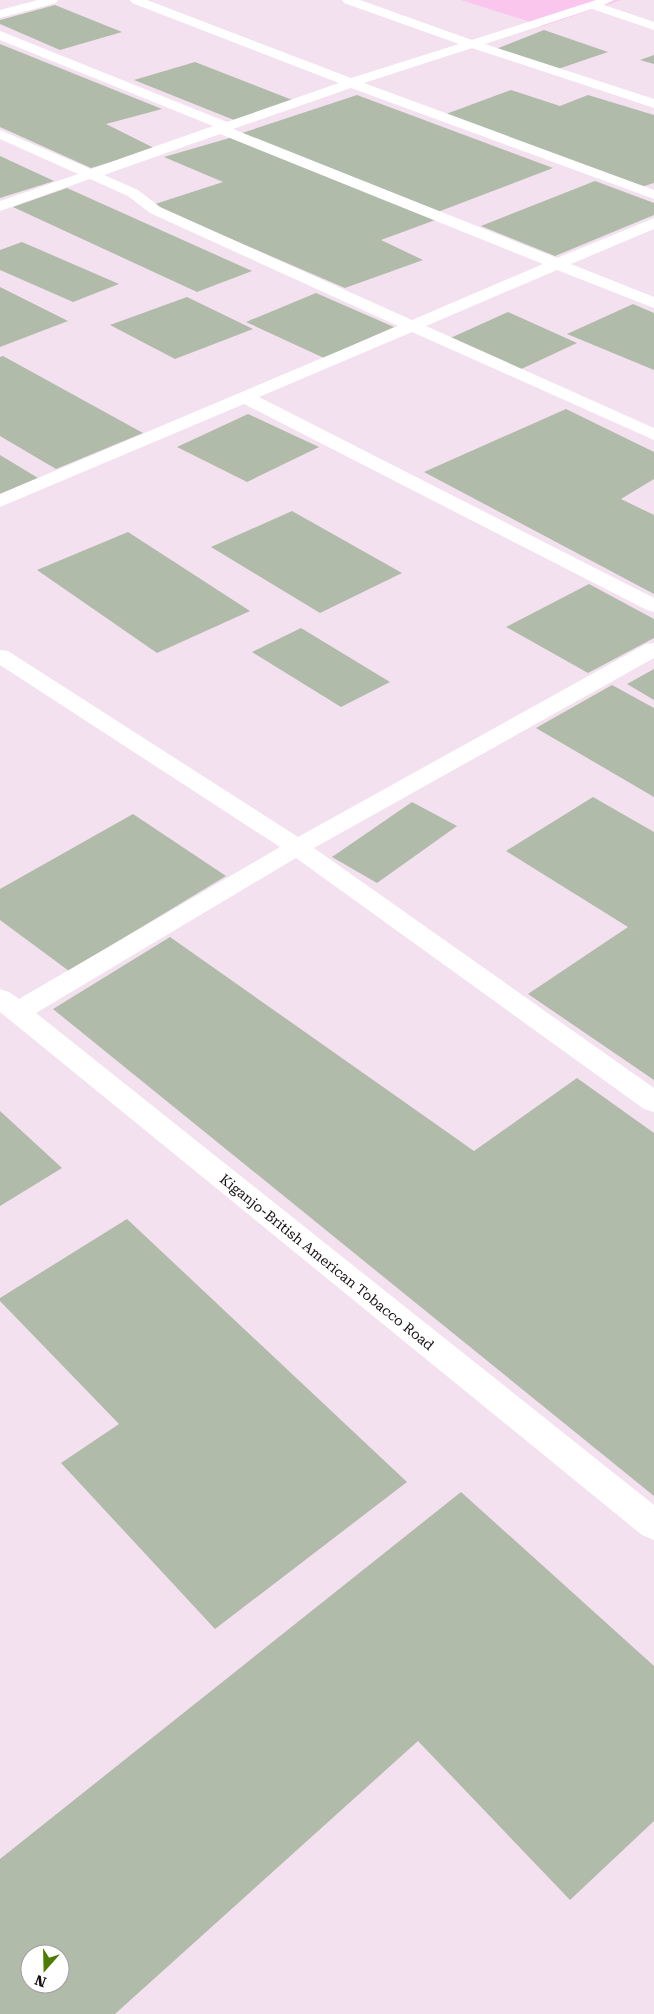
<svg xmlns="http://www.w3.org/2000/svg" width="654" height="2014" font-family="'Roboto Serif',serif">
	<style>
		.green { fill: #fac6ee }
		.building { fill: #b1bba9; fill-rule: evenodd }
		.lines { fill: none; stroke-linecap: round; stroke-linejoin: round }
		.minor { fill: #fff; fill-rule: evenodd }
		.labels { text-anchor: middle; stroke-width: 4.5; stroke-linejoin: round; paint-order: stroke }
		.street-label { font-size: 14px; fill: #150f13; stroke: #fff }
	</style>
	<rect width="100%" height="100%" fill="#f3e1ef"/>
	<polygon class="green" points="461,0 621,0 543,26"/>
	<g class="building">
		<polygon points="55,5 122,32 60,50 0,24 0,20"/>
		<polygon points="544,30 608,52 555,70 496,49"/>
		<polygon points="0,44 162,109 106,124 156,149 91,168 0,127"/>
		<polygon points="654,55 654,64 640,60"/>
		<polygon points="195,62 295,101 234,120 134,80"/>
		<polygon points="511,90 560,106 588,95 654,115 654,183 641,187 446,114"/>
		<polygon points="357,95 553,168 435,213 239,134"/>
		<polygon points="233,137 438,219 381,240 423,260 345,288 152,205 223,182 164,157"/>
		<polygon points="0,156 54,181 0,198"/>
		<polygon points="595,181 654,203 654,215 555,256 481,226"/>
		<polygon points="67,188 252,271 197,292 13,207"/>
		<polygon points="22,242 119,284 73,302 0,270 0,250"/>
		<polygon points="0,287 68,321 0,347"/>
		<polygon points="316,293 394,327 324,358 246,322"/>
		<polygon points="187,297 253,329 175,359 110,325"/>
		<polygon points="633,304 654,313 654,370 567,334"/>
		<polygon points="508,312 577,343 517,371 446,340"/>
		<polygon points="3,356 143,433 56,469 0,436 0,357"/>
		<polygon points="566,409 654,452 654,479 621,499 654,515 654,594 424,472"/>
		<polygon points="248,414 319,447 247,482 177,447"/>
		<polygon points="0,455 38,478 0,494"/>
		<polygon points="292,511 402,573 320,613 211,547"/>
		<polygon points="128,532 250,611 157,653 37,570"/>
		<polygon points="589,584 654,619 654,638 588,673 506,627"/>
		<polygon points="301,628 390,682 341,707 252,652"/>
		<polygon points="654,669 654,700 627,684"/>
		<polygon points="612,685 654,708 654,797 536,728"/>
		<polygon points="593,797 654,832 654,1080 528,994 628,927 506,851"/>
		<polygon points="412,802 457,826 377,883 332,857"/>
		<polygon points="133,814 226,876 69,971 0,920 0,889"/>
		<polygon points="170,937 474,1151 577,1078 654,1133 654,1496 53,1009"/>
		<polygon points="0,1111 62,1168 0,1206"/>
		<polygon points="127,1219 407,1482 215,1629 61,1463 119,1424 0,1301 0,1298"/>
		<path d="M461,1492L654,1666V1821L570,1900L418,1741L115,2014H0V1859ZM30,1954H60V1984H30Z"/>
	</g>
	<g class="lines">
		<g class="minor">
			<polygon points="38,0 58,0 56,3 0,18 0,10"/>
			<path d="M130,0H147L351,78L459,44L344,3L342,0H360L472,40L596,0H614L604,5L654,22V30L592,9L485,44L654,99V108L472,48L364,83L654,190V199L351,88L233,129L557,258L654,218V229L571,264L654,297V308L557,270L426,326L654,428V440L412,332L259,397L654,598V612L647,610L244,404L0,507V494L398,326L150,213L128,196L90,179L0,211V201L78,174L0,139V130L91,169L213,126L0,40V31L227,122L339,83L132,3ZM220,134L543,264L412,320L160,207L138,190L104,175Z"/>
			<polygon points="654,643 654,658 314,848 654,1088 654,1112 644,1109 296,858 36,1013 654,1505 654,1540 642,1535 0,1012 0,989 9,992 19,999 280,847 0,665 0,650 8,651 298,837 646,644"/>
		</g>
	</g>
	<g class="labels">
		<g class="street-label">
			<text transform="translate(327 1262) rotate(39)" y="5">Kiganjo-British American Tobacco Road</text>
		</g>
	</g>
	<g transform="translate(45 1969) rotate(200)"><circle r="24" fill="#ffffff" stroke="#a19fa1"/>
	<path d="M0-4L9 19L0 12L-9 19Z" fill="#4e7c02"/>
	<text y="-8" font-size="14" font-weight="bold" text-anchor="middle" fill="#150f13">N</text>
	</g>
</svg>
